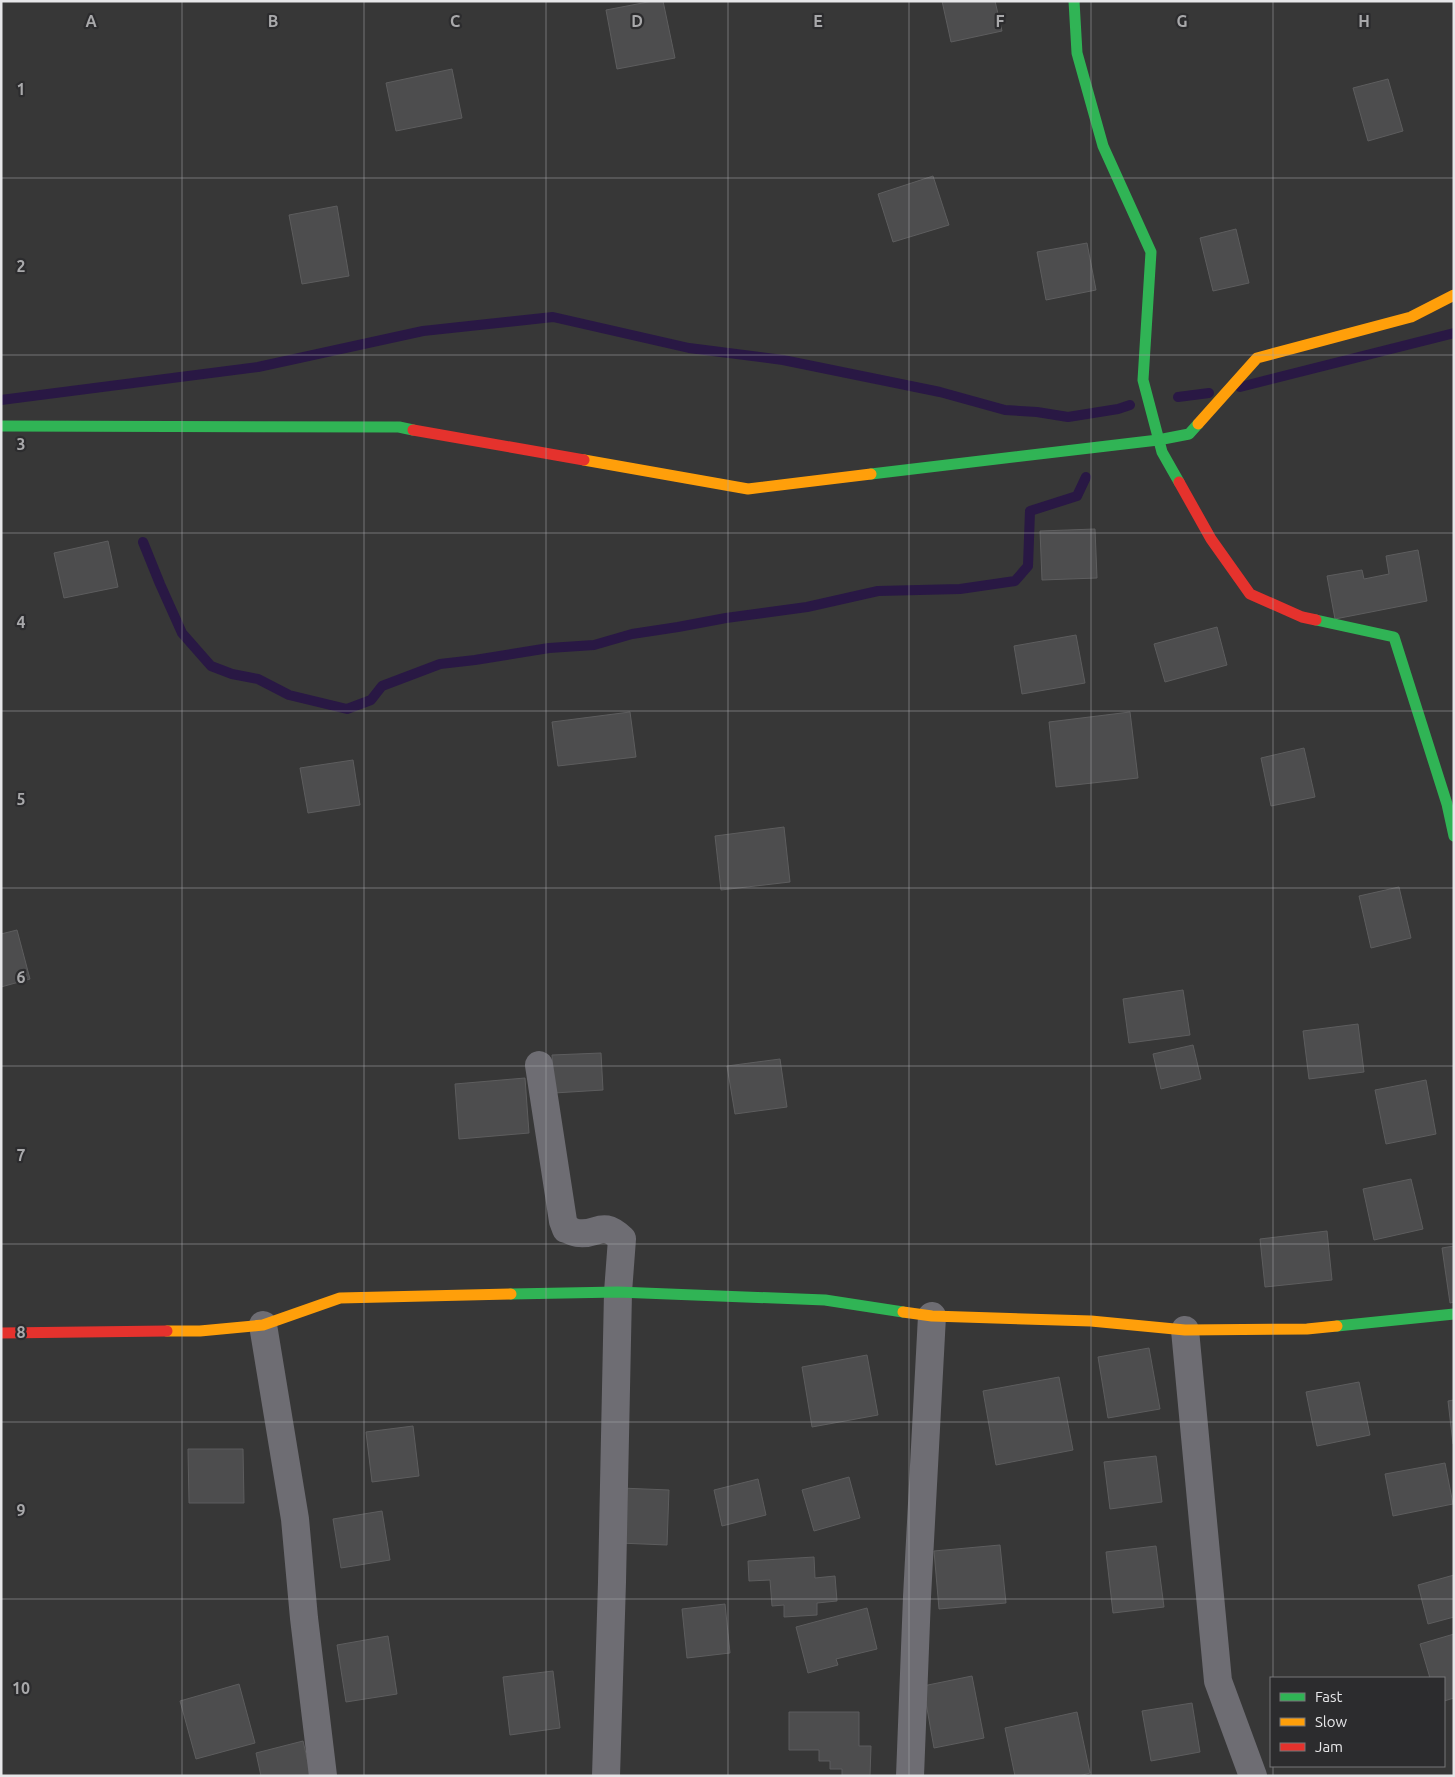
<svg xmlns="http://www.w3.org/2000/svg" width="1455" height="1777" font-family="Ubuntu,sans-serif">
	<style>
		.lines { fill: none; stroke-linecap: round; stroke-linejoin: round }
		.stream { stroke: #291844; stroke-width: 10 }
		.building { fill: #4d4d4e; stroke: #5d5d5e }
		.street { stroke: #6e6d73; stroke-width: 28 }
		.fast { stroke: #30b455; stroke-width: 11 }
		.slow { stroke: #ff9f0a; stroke-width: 11 }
		.jam { stroke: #e5322d; stroke-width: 11 }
		.grid { fill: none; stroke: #a9a9ab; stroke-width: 1; stroke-opacity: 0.55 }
		.grid-label { font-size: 16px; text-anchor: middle; font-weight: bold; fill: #a9a9ab; stroke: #2c2c2e; stroke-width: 4.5; stroke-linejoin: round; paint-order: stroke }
	</style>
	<rect width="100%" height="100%" fill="#373737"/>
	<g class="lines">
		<g class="stream">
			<polyline points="1240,387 1454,333"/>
			<polyline points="1178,397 1209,393"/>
			<polyline points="1,400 258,367 423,331 553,317 689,348 783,360 940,392 1005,410 1037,412 1068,417 1118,409 1130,405"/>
			<polyline points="143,542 160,584 182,633 211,666 232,674 258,679 289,695 347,709 371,700 382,686 440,664 475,660 549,648 594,645 632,634 678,627 726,618 807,607 878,591 960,589 1015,581 1028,566 1030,511 1077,496 1086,477"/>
		</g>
	</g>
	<g class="building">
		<polygon points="653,1 663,1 675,58 617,69 606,10"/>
		<polygon points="942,1 995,1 1002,31 951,42"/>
		<polygon points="452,69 462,118 396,131 386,83"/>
		<polygon points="1388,79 1403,131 1368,141 1353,88"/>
		<polygon points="933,176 949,225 893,242 878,194"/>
		<polygon points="337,206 349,276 302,284 289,215"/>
		<polygon points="1236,229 1249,283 1213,291 1200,238"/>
		<polygon points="1087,243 1096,290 1046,300 1037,252"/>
		<polygon points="1095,529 1097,578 1042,580 1040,531"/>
		<polygon points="108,541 118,587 64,598 54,553"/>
		<polygon points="1418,550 1427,601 1335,619 1327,576 1362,570 1364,579 1389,574 1386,556"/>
		<polygon points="1217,627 1227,665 1165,682 1154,644"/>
		<polygon points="1076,635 1085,683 1022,694 1014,646"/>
		<polygon points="630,712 636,757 558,766 552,722"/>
		<polygon points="1130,712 1138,778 1056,787 1049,722"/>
		<polygon points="1304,748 1315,797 1271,806 1261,758"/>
		<polygon points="353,760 360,805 308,813 300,768"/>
		<polygon points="784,827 790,882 721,890 715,836"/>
		<polygon points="1399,887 1411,938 1371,948 1359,896"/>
		<polygon points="17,930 30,979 1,987 1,934"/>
		<polygon points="1183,990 1190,1035 1129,1043 1123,999"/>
		<polygon points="1358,1024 1364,1072 1309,1079 1303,1031"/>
		<polygon points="1193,1045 1201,1079 1161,1089 1153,1054"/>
		<polygon points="601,1053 603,1090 554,1093 552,1055"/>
		<polygon points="780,1059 787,1107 735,1114 727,1066"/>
		<polygon points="525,1078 529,1133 459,1139 455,1084"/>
		<polygon points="1426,1080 1436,1134 1386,1144 1375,1090"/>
		<polygon points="1411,1179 1423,1229 1374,1240 1363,1189"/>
		<polygon points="1327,1231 1332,1280 1265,1287 1260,1239"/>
		<polygon points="1454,1246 1454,1302 1450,1303 1442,1248"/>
		<polygon points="1149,1348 1160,1409 1108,1418 1098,1357"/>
		<polygon points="867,1355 878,1415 812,1427 802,1367"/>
		<polygon points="1059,1377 1073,1450 996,1465 983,1391"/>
		<polygon points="1359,1382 1370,1435 1317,1446 1306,1392"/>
		<polygon points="1454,1400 1454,1444 1453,1444 1448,1401"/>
		<polygon points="413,1426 419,1476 372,1482 366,1432"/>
		<polygon points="188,1449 243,1449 244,1503 189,1503"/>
		<polygon points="1156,1456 1162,1502 1110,1509 1104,1462"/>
		<polygon points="1445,1463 1453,1504 1393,1516 1385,1474"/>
		<polygon points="849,1477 860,1518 814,1531 802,1490"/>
		<polygon points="758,1479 766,1515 722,1526 714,1490"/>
		<polygon points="621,1488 669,1490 667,1545 619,1543"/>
		<polygon points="382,1511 390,1560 341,1568 333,1519"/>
		<polygon points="1000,1545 1006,1603 939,1609 934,1551"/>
		<polygon points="1156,1546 1164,1607 1113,1613 1106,1552"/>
		<polygon points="814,1557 815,1578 835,1576 837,1601 817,1603 817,1615 784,1617 784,1605 772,1606 770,1580 749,1581 748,1561"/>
		<polygon points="1454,1575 1454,1617 1428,1624 1418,1585"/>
		<polygon points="725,1604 730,1653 687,1658 682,1609"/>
		<polygon points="867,1608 877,1649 836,1659 838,1665 808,1673 796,1627"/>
		<polygon points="1454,1634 1454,1698 1444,1701 1444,1678 1430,1678 1420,1644"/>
		<polygon points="388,1636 397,1694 346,1702 337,1645"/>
		<polygon points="553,1671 560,1728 510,1735 503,1677"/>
		<polygon points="972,1676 984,1738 934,1748 923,1686"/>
		<polygon points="239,1684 255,1743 196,1759 180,1701"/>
		<polygon points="1192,1703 1200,1752 1151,1761 1142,1711"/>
		<polygon points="789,1712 859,1712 859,1746 871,1746 870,1776 842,1776 842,1769 830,1769 830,1761 819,1761 819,1750 789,1750"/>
		<polygon points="1077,1712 1090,1773 1079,1776 1015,1776 1005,1728"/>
		<polygon points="303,1741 311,1775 261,1776 256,1753"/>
	</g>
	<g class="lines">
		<g class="street">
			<path d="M539,1065L563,1221L566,1229C570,1230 574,1233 578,1233C598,1236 601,1219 622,1239L618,1292L612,1582L606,1776"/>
			<polyline points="263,1325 295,1519 304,1618 323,1776"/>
			<polyline points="1185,1330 1218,1681 1253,1776"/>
			<polyline points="910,1776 917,1597 932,1316"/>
		</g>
		<g class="fast">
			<polyline points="1074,1 1077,53 1103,146 1151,252 1143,380 1162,452 1179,482"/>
			<polyline points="1,426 399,427 413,430"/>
			<polyline points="871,474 1158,440 1189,434 1198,424"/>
			<polyline points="1316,620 1394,637 1447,804 1454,836"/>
			<polyline points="511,1294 618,1292 825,1300 903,1312"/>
			<polyline points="1337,1326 1454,1314"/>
		</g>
		<g class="slow">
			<polyline points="1198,424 1257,358 1411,317 1454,295"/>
			<polyline points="584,460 748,489 871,474"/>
			<polyline points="903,1312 932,1316 1091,1321 1185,1330 1307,1329 1337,1326"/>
			<polyline points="167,1331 200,1331 263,1325 340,1298 511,1294"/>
		</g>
		<g class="jam">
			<polyline points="413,430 584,460"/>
			<polyline points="1179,482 1211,539 1250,594 1302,617 1316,620"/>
			<polyline points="1,1333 167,1331"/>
		</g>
	</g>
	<path class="grid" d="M182,1V1776M364,1V1776M546,1V1776M728,1V1776M909,1V1776M1091,1V1776M1273,1V1678M1,178H1454M1,355H1454M1,533H1454M1,711H1454M1,888H1454M1,1066H1454M1,1244H1454M1,1422H1454M1,1599H1454M1273,1766V1776"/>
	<g class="grid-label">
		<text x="91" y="27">A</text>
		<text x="273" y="27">B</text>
		<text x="455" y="27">C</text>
		<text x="637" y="27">D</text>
		<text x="818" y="27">E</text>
		<text x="1000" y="27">F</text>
		<text x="1182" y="27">G</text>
		<text x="1364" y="27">H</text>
		<text x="21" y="95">1</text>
		<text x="21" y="272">2</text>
		<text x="21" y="450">3</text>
		<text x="21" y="628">4</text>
		<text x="21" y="805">5</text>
		<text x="21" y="983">6</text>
		<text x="21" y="1161">7</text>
		<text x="21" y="1338">8</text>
		<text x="21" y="1516">9</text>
		<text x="21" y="1694">10</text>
	</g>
	<rect width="1455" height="1777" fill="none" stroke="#e7e7e9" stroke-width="5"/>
	<rect x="1270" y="1677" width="175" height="90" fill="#2c2c2e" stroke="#777779"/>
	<rect x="1280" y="1693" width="25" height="8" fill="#30b455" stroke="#777779"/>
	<text x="1315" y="1702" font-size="15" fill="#e7e7e9">Fast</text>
	<rect x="1280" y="1718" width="25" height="8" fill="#ff9f0a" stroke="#777779"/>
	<text x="1315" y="1727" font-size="15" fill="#e7e7e9">Slow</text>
	<rect x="1280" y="1743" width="25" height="8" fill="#e5322d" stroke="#777779"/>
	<text x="1315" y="1752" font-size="15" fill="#e7e7e9">Jam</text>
</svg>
